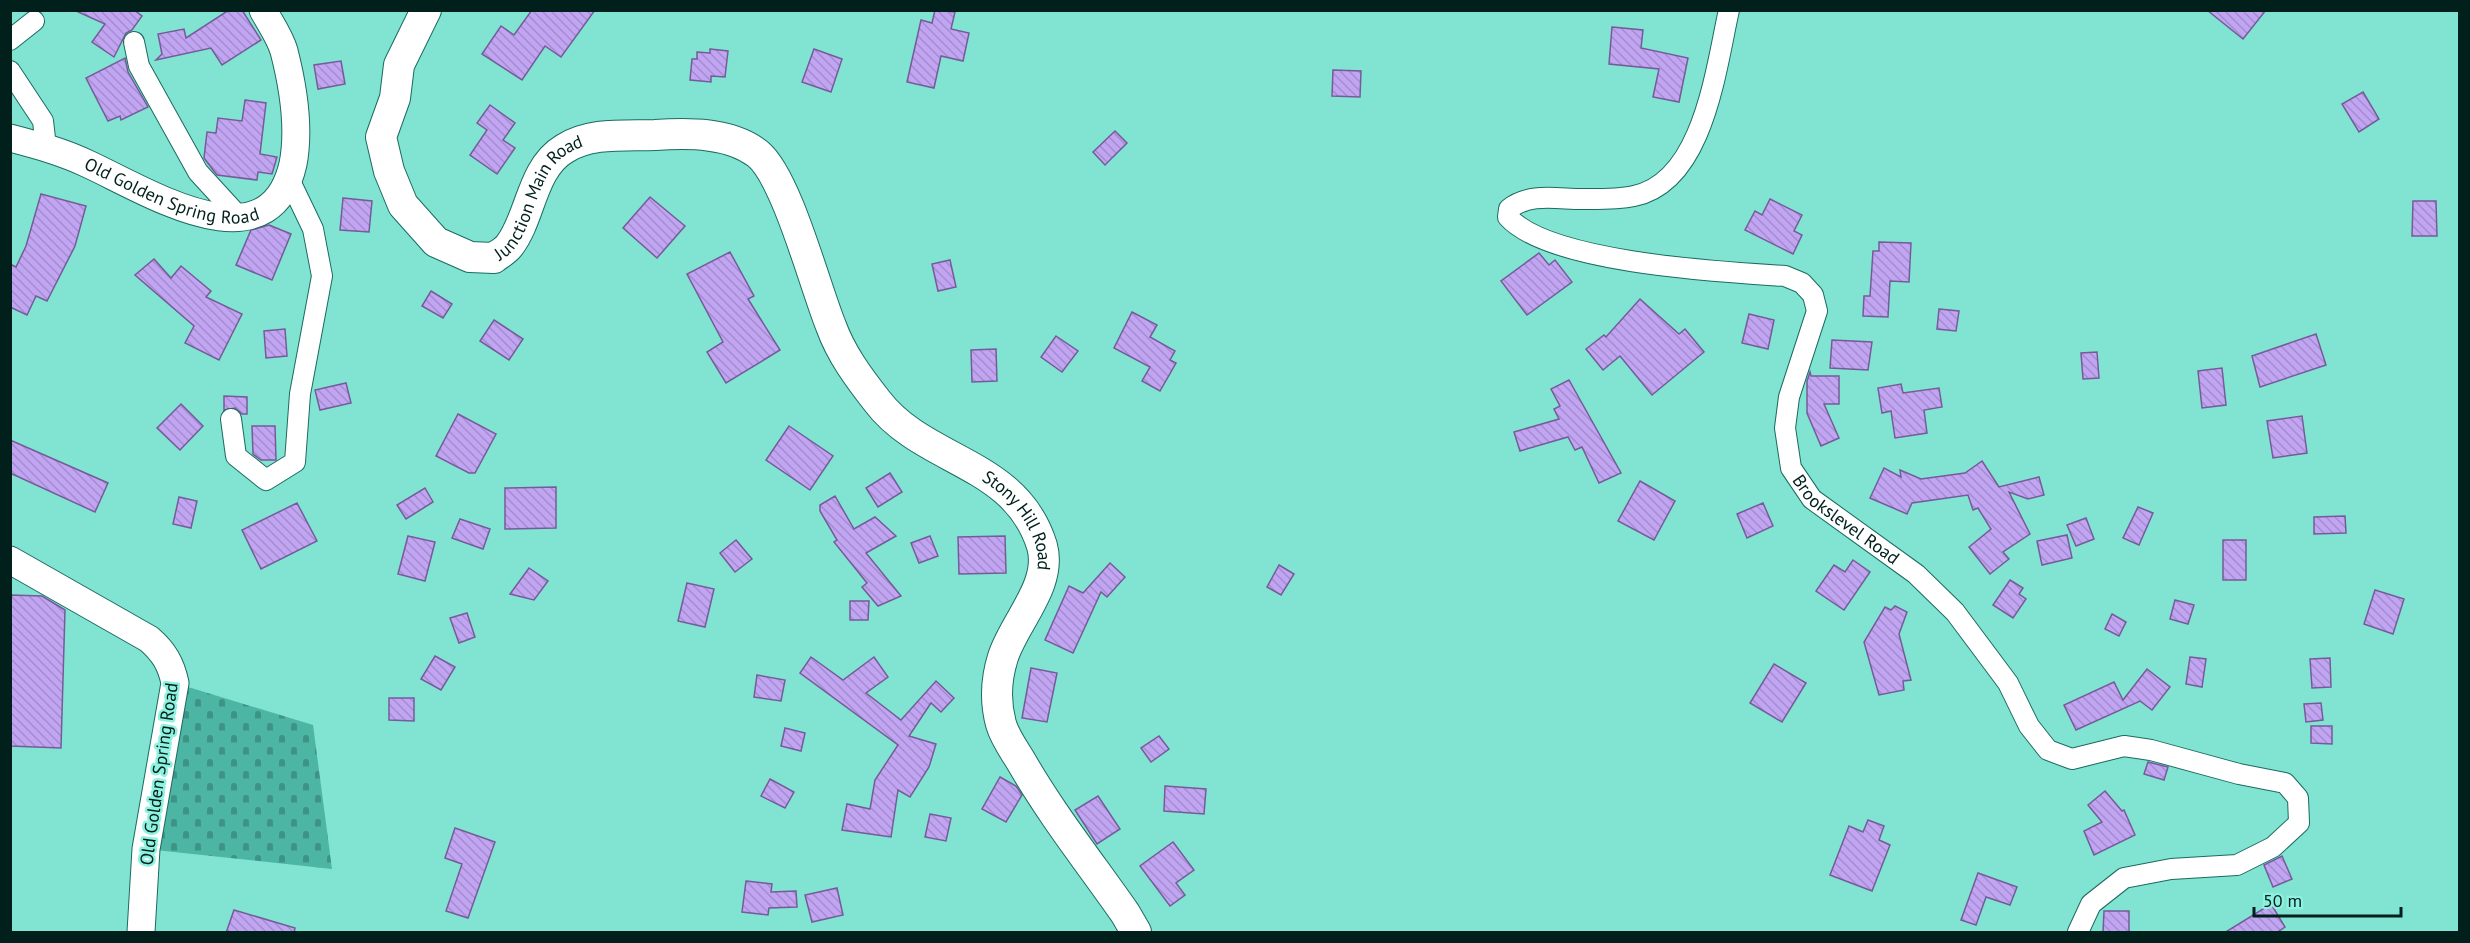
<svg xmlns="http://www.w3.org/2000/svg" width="2470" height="943" font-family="'PT Sans',sans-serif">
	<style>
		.cemetery { fill: url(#cemetery-stones) }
		.building { fill: url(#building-back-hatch); stroke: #745c99; stroke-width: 1.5 }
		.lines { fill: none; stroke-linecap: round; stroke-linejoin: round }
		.street-casing { stroke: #1b6b60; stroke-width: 22 }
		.secondary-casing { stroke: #1b6b60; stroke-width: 29 }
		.primary-casing { stroke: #1b6b60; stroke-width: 32 }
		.street { stroke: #fff; stroke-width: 20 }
		.secondary { stroke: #fff; stroke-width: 27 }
		.primary { stroke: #fff; stroke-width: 30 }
		.labels { text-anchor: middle; stroke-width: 5; stroke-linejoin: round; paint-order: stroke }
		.street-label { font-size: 18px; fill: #01201c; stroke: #8ff1df }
	</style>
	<defs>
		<pattern id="cemetery-stones" width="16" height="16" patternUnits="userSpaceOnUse" patternTransform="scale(1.5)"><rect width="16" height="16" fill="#4cb5a4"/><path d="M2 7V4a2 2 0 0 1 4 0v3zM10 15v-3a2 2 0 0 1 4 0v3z" fill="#3d9385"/></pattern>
		<pattern id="building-back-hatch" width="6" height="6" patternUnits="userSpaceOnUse" patternTransform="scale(1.5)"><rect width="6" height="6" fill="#c1a4f2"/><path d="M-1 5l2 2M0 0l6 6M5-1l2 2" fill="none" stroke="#a48dcf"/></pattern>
	</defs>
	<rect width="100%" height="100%" fill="#81e3d2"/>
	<polygon class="cemetery" points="175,683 313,725 332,869 146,849"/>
	<g class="building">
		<polygon points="74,10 134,10 142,16 132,30 126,33 114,57 92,42 105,24"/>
		<polygon points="229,10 242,10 261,40 222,65 211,48 156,60 162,54 158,34 184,29 186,38"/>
		<polygon points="532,10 595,10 561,57 545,46 522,80 482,54 501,26 514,35"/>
		<polygon points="935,10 955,12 951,29 969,33 963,61 941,56 934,88 907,82 921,20 932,23"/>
		<polygon points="2207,10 2266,10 2243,39"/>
		<polygon points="1612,27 1643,30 1641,48 1688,58 1679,102 1653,97 1659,69 1609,64"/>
		<polygon points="710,49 728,51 725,77 711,76 711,82 690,80 692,59 697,59 697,52 710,53"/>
		<polygon points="814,49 842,59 831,92 802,82"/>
		<polygon points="125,58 128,72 148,107 121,120 120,116 108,121 86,78"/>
		<polygon points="341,61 345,84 318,89 314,65"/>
		<polygon points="1333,70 1361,71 1360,97 1332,96"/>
		<polygon points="2363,92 2379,119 2359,132 2342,104"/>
		<polygon points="245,100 266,103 260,154 277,157 272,174 258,172 257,180 217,175 204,158 207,132 216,133 218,118 242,121"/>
		<polygon points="490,105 515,123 503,140 515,148 497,174 470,155 487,130 477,123"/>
		<polygon points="1115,131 1127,143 1105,165 1093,152"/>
		<polygon points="41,194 86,206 75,246 47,301 36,296 27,315 10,307 10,264 16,267 26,246"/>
		<polygon points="650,197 685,226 657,258 623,228"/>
		<polygon points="343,198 372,201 369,232 340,230"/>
		<polygon points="1770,199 1802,215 1794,231 1802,235 1793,254 1745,230 1755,211 1762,215"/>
		<polygon points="2413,201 2436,201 2437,236 2412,236"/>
		<polygon points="269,225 291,234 272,280 236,265 251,230"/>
		<polygon points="1879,242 1911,243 1909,282 1890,281 1888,317 1863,316 1864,296 1870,296 1873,251 1879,251"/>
		<polygon points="730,252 754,296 748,299 780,350 726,383 707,352 723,342 687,274"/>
		<polygon points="1539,253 1549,265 1555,260 1572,282 1527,315 1501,281"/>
		<polygon points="154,259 171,278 181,266 211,291 206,297 242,314 219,360 185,343 194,326 135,275"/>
		<polygon points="950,260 956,287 938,291 932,264"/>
		<polygon points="431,291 452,304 443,318 422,306"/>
		<polygon points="1640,299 1679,334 1685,329 1704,352 1652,395 1620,356 1603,370 1586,349 1604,335 1606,337"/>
		<polygon points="1939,309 1959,311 1956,331 1937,329"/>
		<polygon points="1132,312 1157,325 1150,337 1175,351 1170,360 1176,363 1160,391 1142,381 1150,367 1114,348"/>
		<polygon points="1749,314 1774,320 1768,349 1742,343"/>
		<polygon points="494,320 523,339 509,360 480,341"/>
		<polygon points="285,329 287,356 266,358 264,331"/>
		<polygon points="2316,334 2326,365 2260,387 2252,356"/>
		<polygon points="1056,336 1078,351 1062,372 1041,357"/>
		<polygon points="1832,340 1872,342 1868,370 1830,368"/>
		<polygon points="996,349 997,381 972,382 971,350"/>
		<polygon points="2097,352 2099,378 2083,379 2081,353"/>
		<polygon points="2222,368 2226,405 2202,408 2198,371"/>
		<polygon points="1810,372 1811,376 1839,376 1839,404 1824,404 1839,438 1821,446 1807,413 1807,381"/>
		<polygon points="1569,380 1621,473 1599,483 1582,447 1575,450 1568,437 1520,451 1514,432 1559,419 1554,409 1560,406 1551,389"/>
		<polygon points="346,383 351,403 320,410 315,390"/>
		<polygon points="1901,384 1903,393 1939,388 1942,407 1924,410 1927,433 1895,438 1891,411 1882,413 1878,388"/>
		<polygon points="224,396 247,397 247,414 242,414 235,408 224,410"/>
		<polygon points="181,404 203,426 180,450 157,428"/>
		<polygon points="458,414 496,434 475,473 469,473 436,456"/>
		<polygon points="2302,416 2307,453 2273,458 2267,421"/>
		<polygon points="252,426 275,426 276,460 261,460 253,454"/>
		<polygon points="789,426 833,456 810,490 766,460"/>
		<polygon points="10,440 108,483 95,512 10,473"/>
		<polygon points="1982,461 1999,487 2039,477 2044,495 2028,499 2009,492 2030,534 2003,552 2009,559 1990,574 1969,547 1991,529 1978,508 1973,510 1968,495 1912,503 1907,514 1870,498 1884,468 1901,477 1900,470 1921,479 1965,473"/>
		<polygon points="890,473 902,492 878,507 866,488"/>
		<polygon points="1640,481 1675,501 1654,540 1618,521"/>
		<polygon points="556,487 556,528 505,529 505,488"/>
		<polygon points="425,488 433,502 406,519 397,505"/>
		<polygon points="835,496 854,529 875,517 896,536 866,553 901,596 878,606 862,587 867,583 834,542 837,540 820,511 820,505"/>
		<polygon points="179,497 197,501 191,528 173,524"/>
		<polygon points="297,503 317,541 261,569 242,530"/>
		<polygon points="1763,503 1773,526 1747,538 1737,514"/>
		<polygon points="2138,507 2153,513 2139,545 2123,538"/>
		<polygon points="2345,516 2346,533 2314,534 2314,517"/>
		<polygon points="2086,518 2094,539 2076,546 2067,525"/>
		<polygon points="460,519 490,529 483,549 452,538"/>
		<polygon points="2067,535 2072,558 2042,565 2037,541"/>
		<polygon points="408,536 435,542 425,581 398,574"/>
		<polygon points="930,536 938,556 919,563 911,543"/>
		<polygon points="1005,536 1006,573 959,574 958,537"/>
		<polygon points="736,540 752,559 735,572 720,553"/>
		<rect x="2223" y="540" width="23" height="40"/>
		<polygon points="1853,560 1870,572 1844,610 1816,591 1834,565 1845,572"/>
		<polygon points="1110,563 1125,577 1107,597 1101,592 1073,653 1045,640 1069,586 1083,593"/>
		<polygon points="1279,565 1294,574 1281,595 1267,587"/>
		<polygon points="529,568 548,581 534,600 510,594"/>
		<polygon points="2010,580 2023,588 2019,594 2026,599 2013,618 1993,605"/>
		<polygon points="687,583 714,589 705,627 678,621"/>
		<polygon points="2375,590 2404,599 2393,634 2364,624"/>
		<polygon points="10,595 42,596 65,610 61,748 10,746"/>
		<polygon points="2175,600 2194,605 2188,624 2170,619"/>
		<polygon points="850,601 869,601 868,620 850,620"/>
		<polygon points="1895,606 1907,612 1899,634 1911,680 1903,681 1904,690 1879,695 1864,642 1885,607 1891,610"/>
		<polygon points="467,613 475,637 459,643 450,618"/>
		<polygon points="2112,614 2126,622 2119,636 2105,629"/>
		<polygon points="435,656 455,667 441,690 421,679"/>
		<polygon points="811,657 843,680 874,657 888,677 866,693 901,720 936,681 954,698 941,712 931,703 909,736 936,744 929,767 910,797 898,790 891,837 842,830 847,804 870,809 875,780 898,745 800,673"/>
		<polygon points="2190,657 2206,659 2202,687 2186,684"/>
		<polygon points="2330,658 2331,687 2312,688 2310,659"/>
		<polygon points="1774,664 1806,683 1782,722 1750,703"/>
		<polygon points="1031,668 1057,673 1047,722 1022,718"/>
		<polygon points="2147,669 2170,687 2152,710 2140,701 2076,730 2064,705 2114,682 2123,700"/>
		<polygon points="757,675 785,680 781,701 754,697"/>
		<polygon points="389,698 414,698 414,721 389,720"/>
		<polygon points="2321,703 2323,720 2306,722 2304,704"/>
		<polygon points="2311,726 2332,726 2332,744 2311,743"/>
		<polygon points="785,728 805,733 801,751 781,746"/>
		<polygon points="1159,736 1169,749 1151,762 1141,748"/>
		<polygon points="2148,762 2168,767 2164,780 2144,774"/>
		<polygon points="1000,777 1016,786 1022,795 1006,822 982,809"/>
		<polygon points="770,779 794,792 785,808 761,796"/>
		<polygon points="1165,786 1206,789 1204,814 1164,811"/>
		<polygon points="2105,791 2122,811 2124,810 2135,835 2094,855 2084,831 2102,822 2088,805"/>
		<polygon points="1098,796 1120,829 1097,844 1075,810"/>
		<polygon points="930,814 951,818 946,841 925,837"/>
		<polygon points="1868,820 1884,826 1879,840 1890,845 1872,891 1830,875 1849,826 1863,832"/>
		<polygon points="455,828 495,842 468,918 446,911 462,864 445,858"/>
		<polygon points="1173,842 1194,870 1176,883 1185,895 1170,906 1140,866"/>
		<polygon points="2282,856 2292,879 2273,887 2264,865"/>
		<polygon points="1978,873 2017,887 2010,905 1986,897 1976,925 1961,920"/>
		<polygon points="746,881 772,884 771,892 796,891 797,907 769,908 768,915 742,912"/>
		<polygon points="837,888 843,915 812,922 805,895"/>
		<polygon points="2271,904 2285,927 2276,933 2224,933"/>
		<polygon points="234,910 295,928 294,933 226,933"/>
		<polygon points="2104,911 2129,911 2129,933 2103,933"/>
	</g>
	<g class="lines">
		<g class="street-casing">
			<g id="street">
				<path id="s1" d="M1729,10C1716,67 1704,182 1634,196C1615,200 1594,199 1575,199C1552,198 1527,194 1509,209L1508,217C1549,263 1723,272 1785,276L1802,283L1813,295L1817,311L1789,397L1785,428L1791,468L1812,499L1916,574L1955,612L2008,683L2029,726L2048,750L2072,759L2124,746L2151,750L2239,774L2285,783L2298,798L2299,823L2273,847L2237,865L2171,869L2124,878L2091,904L2078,932"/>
				<polyline points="10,40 34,21"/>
				<polyline points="134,42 139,66 198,172 241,219"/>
				<polyline points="10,71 43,121 46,147"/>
				<polyline points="231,419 236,456 266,480 295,462 300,394 322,276 313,229 289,179"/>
			</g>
		</g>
		<g class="secondary-casing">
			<g id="secondary">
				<path id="s2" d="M10,138C37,145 63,152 88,164C147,191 269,270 293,164C300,128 293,86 284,51C280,37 270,23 263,10"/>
				<path d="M10,560L149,639C164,652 171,664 175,683L146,849L141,932"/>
			</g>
		</g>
		<g class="primary-casing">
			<g id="primary">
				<path id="s3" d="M426,10L399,65L395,98L381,137L389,171L403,205L436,242L470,257L494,258C499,254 505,251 509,246C531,218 531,169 564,149C590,132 625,136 655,135C688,133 730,132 758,154C787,178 815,287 831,326C841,354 859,378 877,401C924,463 1016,461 1042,546C1053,585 1014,622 1003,657C996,679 995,702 1001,724C1005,738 1015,751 1022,763C1052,815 1090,863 1125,913L1136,932"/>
			</g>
		</g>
		<use href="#street" class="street"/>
		<use href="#secondary" class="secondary"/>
		<use href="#primary" class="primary"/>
	</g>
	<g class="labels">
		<g class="street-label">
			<text dy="6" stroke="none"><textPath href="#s2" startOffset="172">Old Golden Spring Road</textPath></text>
			<text dy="6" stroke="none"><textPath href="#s3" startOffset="396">Junction Main Road</textPath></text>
			<text dy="6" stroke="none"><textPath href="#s1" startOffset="933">Brookslevel Road</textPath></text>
			<text dy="6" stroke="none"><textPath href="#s3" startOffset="1118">Stony Hill Road</textPath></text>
			<text transform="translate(159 774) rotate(-82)" y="6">Old Golden Spring Road</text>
		</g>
	</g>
	<rect width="2470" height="943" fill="none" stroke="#01201c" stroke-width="24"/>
	<path d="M2254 907v9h147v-9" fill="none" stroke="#01201c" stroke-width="3"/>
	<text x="2263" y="907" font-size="18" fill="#01201c" stroke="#8ff1df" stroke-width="4.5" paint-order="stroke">50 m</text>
</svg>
